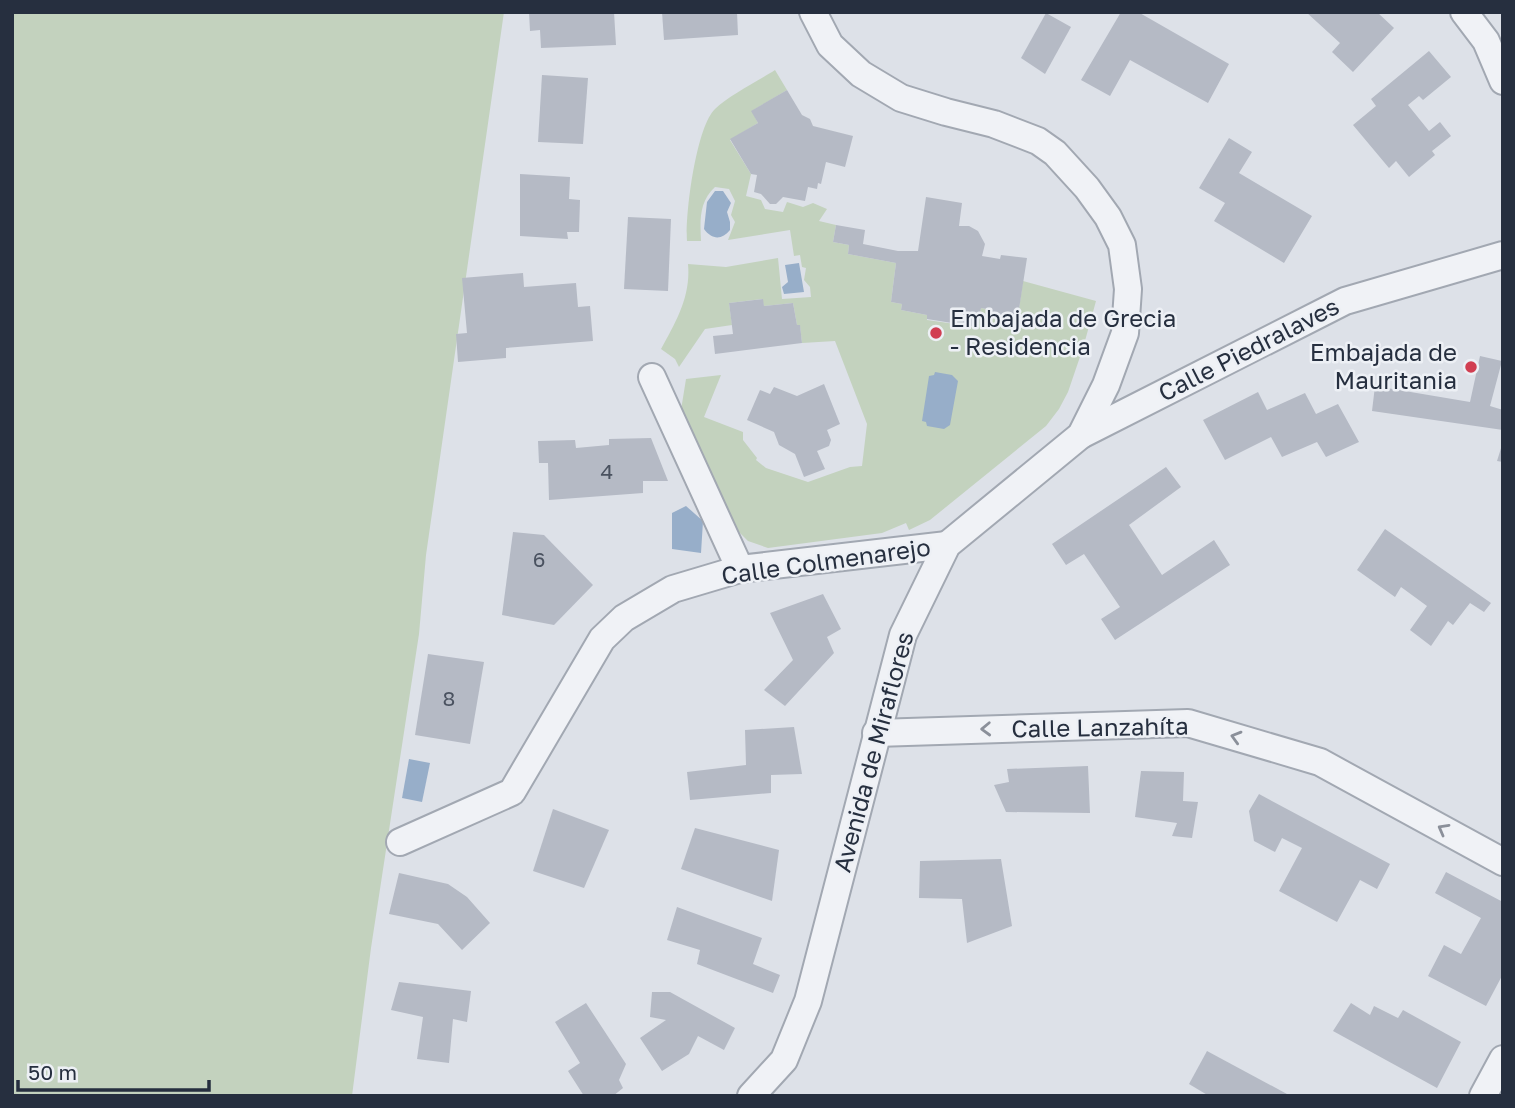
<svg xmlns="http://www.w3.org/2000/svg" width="1515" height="1108" font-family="'Golos Text',sans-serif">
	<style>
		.green { fill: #c3d2be }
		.water { fill: #97aec9 }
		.building { fill: #b5bac5 }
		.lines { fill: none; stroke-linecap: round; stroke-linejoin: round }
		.street-casing { stroke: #a2a8b2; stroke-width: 30 }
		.street { stroke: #f0f2f6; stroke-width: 26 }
		.oneway { stroke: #8b909a }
		.poi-dot { fill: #d13e51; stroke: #edf0f5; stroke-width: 2.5 }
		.labels { text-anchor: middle; stroke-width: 5; stroke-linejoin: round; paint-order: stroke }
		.number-label { font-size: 21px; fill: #4a5260 }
		.poi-label { font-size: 24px; fill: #262f3f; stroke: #edf0f5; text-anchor: start }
		.street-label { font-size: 24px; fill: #262f3f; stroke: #edf0f5 }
	</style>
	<rect width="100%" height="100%" fill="#dde1e8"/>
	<g class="green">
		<polygon points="12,12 504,12 426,555 419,634 371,948 352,1096 12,1096"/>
		<path d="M775,70L787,90L752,111L758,123L730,140L751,174L746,196L761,200L765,209L783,212L787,202L803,207L813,203L827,209L819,221L836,225L833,242L849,245L848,254L896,263L891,302L902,304L901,310L927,315V320L976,327L981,308L992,310V318L1017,322L1023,281L1096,301L1083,348L1068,392L1059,409L1046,426L930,520L909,530L906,523L882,533L768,548L748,541L739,532L681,410L686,379L721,375L704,417L743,432V440L757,458L756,460L766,468L808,482L850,467L862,466L867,424L835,341L802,343L800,326L797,325L793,303L764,306L762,299L729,303L732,325L705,329L679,367L675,359L661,349C676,322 691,296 688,264L726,267L778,258L782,299L811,297L810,287L804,280L806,268L802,267L800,255L794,256L790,230L728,240L735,222L731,215L735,201L729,189L715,187C699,202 700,220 701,241H687C685,215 696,127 715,109C728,96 758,81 775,70Z"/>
	</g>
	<g class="water">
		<path d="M715,191H723L731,203L727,212L730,222V230C722,240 712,240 704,229L707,202Z"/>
		<polygon points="799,263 804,292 784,294 782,287 788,282 785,265"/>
		<polygon points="935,372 952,375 958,381 950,425 944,429 927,426 926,422 922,421 929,376 934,375"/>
		<polygon points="686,506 703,521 701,553 672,549 672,513"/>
		<polygon points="409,759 430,763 422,802 402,798"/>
	</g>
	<g class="building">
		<polygon points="529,12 614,12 616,45 541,48 540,30 530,31"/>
		<polygon points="662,12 737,12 738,35 664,40"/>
		<polygon points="1121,12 1138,12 1229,64 1208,103 1130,60 1110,96 1081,80"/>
		<polygon points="1306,12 1370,12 1372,14 1377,12 1394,28 1353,72 1332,52 1340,43"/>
		<polygon points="1046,13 1071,27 1045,74 1021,58"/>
		<polygon points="1429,51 1451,77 1423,100 1419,96 1408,105 1429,131 1440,122 1451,136 1432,151 1435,155 1409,177 1396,161 1389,168 1353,125 1376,106 1371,99"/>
		<polygon points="542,75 588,78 583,144 538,142"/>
		<polygon points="787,90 802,115 810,119 813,126 853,136 845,167 826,162 821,184 818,183 817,189 808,187 805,201 783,197 776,204 770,204 761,194 754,192 757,175 751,174 730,139 758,123 751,111"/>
		<polygon points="1229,138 1252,152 1239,173 1312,216 1284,263 1214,221 1225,203 1199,188"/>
		<polygon points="520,174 570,177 569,199 580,200 579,232 567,232 568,239 520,236"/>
		<polygon points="926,197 962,203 959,226 969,226 978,231 985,244 982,256 1000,259 1001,255 1027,258 1017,322 991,318 992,310 981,308 977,327 927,319 927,315 901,310 902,304 891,302 896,263 848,254 849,245 833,242 836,225 865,230 863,244 898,251 918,251"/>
		<polygon points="628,217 671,219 668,291 624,289"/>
		<polygon points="523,273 524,287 576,283 578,307 590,306 593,341 506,348 506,358 458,362 456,334 467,333 462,278"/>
		<polygon points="763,299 764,306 793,303 797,325 800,325 802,343 715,354 713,336 733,334 729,303"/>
		<polygon points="1480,356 1502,361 1490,406 1503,410 1503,430 1372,411 1375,386 1470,402"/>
		<polygon points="824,384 840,424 827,430 831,440 829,446 817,451 825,469 804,477 795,454 779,445 774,432 747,420 760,390 770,394 774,387 797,396"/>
		<polygon points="1258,392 1267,410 1305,393 1316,414 1338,404 1359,442 1326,457 1317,442 1282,457 1271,437 1225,460 1203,420"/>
		<polygon points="651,438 668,481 643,481 643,493 549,500 548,463 539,463 538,441 575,440 576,448 609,445 609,439"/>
		<polygon points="1502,445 1503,445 1503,462 1497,461"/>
		<polygon points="1166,467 1181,487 1129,525 1162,575 1214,540 1230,565 1115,640 1101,619 1120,607 1084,554 1066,565 1052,544"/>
		<polygon points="1385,529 1491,603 1484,612 1470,603 1453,625 1448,621 1431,646 1410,630 1427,606 1401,587 1395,597 1357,570"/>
		<polygon points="513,532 544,535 593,585 554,625 502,615"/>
		<polygon points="823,594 841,629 827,637 834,653 785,706 764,690 793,660 770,613"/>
		<polygon points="428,654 484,662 470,744 415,735"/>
		<polygon points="794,727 802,774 771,775 771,793 690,800 687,772 746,765 745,730"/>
		<polygon points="1088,766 1090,813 1006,812 994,785 1009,782 1007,769"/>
		<polygon points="1141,771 1184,772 1183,801 1198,802 1192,838 1172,836 1177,823 1135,817"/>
		<polygon points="1259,794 1390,864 1377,889 1360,880 1337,922 1279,891 1302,848 1282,838 1275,852 1254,841 1249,811"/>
		<polygon points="553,809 609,830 584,888 533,871"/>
		<polygon points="695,828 779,850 772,901 681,869"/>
		<polygon points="1001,859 1012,926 967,943 962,899 919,898 920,861"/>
		<polygon points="1446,872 1503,902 1503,974 1486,1006 1428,976 1444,945 1461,954 1481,918 1435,893"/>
		<polygon points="399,873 448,884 467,897 490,923 462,950 438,924 389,914"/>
		<polygon points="677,907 762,938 753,964 780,975 773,993 697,964 700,950 667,940"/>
		<polygon points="399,982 471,991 467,1022 453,1019 449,1063 417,1059 423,1017 391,1010"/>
		<polygon points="652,992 670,992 735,1028 724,1050 698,1036 689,1054 662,1071 640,1038 666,1020 650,1017"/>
		<polygon points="586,1003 626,1064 619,1080 623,1088 613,1096 584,1096 568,1071 580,1063 555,1022"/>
		<polygon points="1351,1003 1370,1015 1374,1006 1398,1018 1403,1010 1461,1042 1437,1088 1333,1031"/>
		<polygon points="1207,1051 1287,1094 1286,1096 1209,1096 1189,1084"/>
	</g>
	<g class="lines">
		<g class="street-casing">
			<g id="street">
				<polyline points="1464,12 1486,41 1503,81"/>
				<polyline points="652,377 740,569"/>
				<polyline points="1081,435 1345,301 1503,255"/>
				<polyline points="876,733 1188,723 1320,762 1503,862"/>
				<polyline points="400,842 512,792 602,639 624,618 673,589 740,569 947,545"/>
				<polyline points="751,1096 784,1060 808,1001 903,635 947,545 1081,435 1106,385 1125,333 1128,289 1122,245 1108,217 1087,188 1055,153 1038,141 994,124 946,112 901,98 861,74 830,45 813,12"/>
				<polyline points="1483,1096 1503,1059"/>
			</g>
		</g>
		<use href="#street" class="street"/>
	</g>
	<defs><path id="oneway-chevron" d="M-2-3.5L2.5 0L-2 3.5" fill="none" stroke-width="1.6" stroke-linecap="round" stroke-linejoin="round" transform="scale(1.75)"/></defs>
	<g class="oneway">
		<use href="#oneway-chevron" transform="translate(986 729) rotate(178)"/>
		<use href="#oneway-chevron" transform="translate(1236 737) rotate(-164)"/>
		<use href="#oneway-chevron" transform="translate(1443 829) rotate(-151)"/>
	</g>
	<g class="poi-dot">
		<circle cx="936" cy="333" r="7"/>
		<circle cx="1471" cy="367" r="7"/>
	</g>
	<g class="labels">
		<g class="number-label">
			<text x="607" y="479">4</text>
			<text x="539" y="567">6</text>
			<text x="449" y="706">8</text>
		</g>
		<g class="poi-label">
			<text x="950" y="327">Embajada de Grecia<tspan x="950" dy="28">- Residencia</tspan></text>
			<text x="1457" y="361" text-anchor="end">Embajada de<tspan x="1457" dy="28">Mauritania</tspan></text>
		</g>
		<g class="street-label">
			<text transform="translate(1249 350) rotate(-27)" y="8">Calle Piedralaves</text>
			<text transform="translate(826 562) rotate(-8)" y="8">Calle Colmenarejo</text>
			<text transform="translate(1100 728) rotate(-1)" y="8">Calle Lanzahíta</text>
			<text transform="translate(874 752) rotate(-75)" y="8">Avenida de Miraflores</text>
		</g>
	</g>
	<rect width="1515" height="1108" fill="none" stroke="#262f3f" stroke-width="28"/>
	<path d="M18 1080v10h191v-10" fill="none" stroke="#262f3f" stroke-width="3.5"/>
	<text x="28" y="1080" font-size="21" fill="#262f3f" stroke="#edf0f5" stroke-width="5" paint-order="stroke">50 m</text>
</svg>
